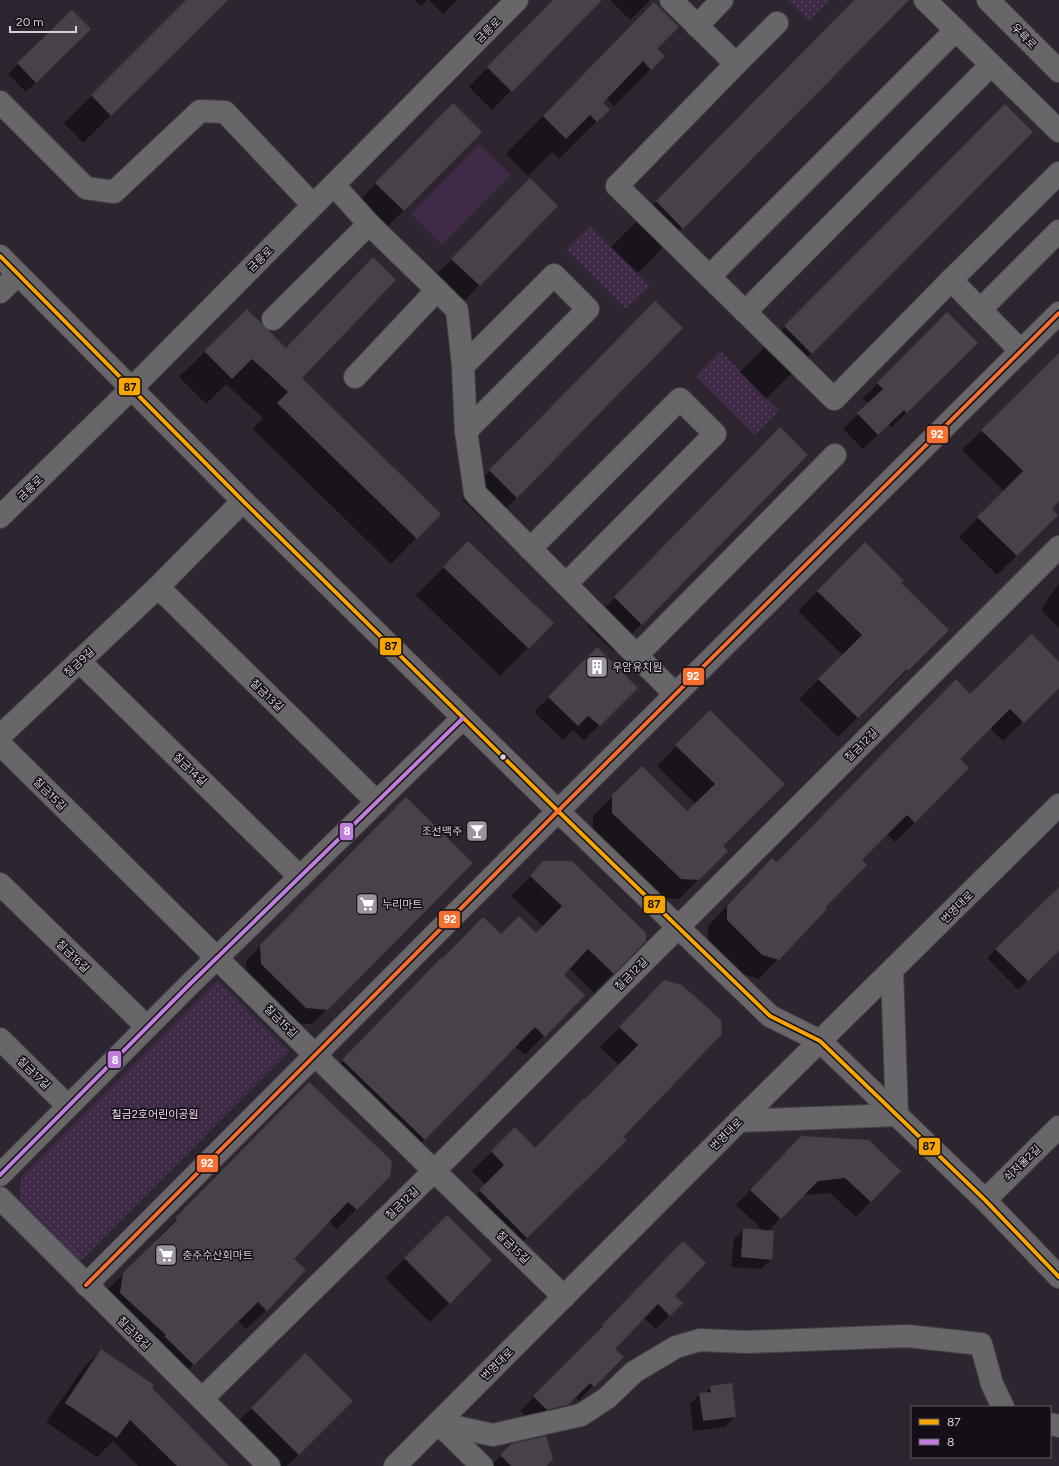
<svg xmlns="http://www.w3.org/2000/svg" width="1059" height="1466" font-family="Figtree,'Noto Sans KR',sans-serif">
	<style>
		.grass { fill: #3e2a46 }
		.park { fill: url(#park-dots) }
		.shadow { fill: #0007 }
		.building { fill: #474149 }
		.lines { fill: none; stroke-linecap: round; stroke-linejoin: round }
		.minor-casing { stroke: #47424a; stroke-width: 24 }
		.minor { stroke: #686669; stroke-width: 22 }
		.bus-1-casing { stroke: #140f16; stroke-width: 7 }
		.bus-2-casing { stroke: #140f16; stroke-width: 7 }
		.bus-3-casing { stroke: #140f16; stroke-width: 7 }
		.bus-1 { stroke: #f7a600; stroke-width: 4 }
		.bus-2 { stroke: #c07fdc; stroke-width: 4 }
		.bus-3 { stroke: #f46f30; stroke-width: 4 }
		.bus-dot { fill: #d6cfd9; stroke: #140f16; stroke-width: 1.5 }
		.labels { text-anchor: middle; stroke-width: 3; stroke-linejoin: round; paint-order: stroke }
		.street-label { font-size: 11px; fill: #d6cfd9; stroke: #140f16 }
		.poi-label { font-size: 11px; fill: #d6cfd9; stroke: #140f16; text-anchor: start }
		.park-label { font-size: 11px; fill: #efd8f7; stroke: #140f16 }
		.line-badge { stroke: #140f16; stroke-width: 1.5 }
		.badge-label { font-size: 11px; text-anchor: middle; font-weight: bold; fill: #fff }
		.pale-badge-label { font-size: 11px; text-anchor: middle; font-weight: bold; fill: #111 }
	</style>
	<defs>
		<pattern id="park-dots" width="8" height="8" patternUnits="userSpaceOnUse"><rect width="8" height="8" fill="#3e2a46"/><path d="M2 2h.1M6 6h.1" fill="none" stroke="#594860" stroke-width="1.8" stroke-linecap="round"/></pattern>
	</defs>
	<rect width="100%" height="100%" fill="#2d2630"/>
	<polygon class="grass" points="479,144 511,175 442,245 411,214"/>
	<g class="park">
		<polygon points="788,0 830,0 809,21"/>
		<polygon points="590,226 650,286 626,309 566,249"/>
		<polygon points="720,351 779,411 755,435 696,376"/>
		<polygon points="218,980 289,1051 80,1261 20,1200 21,1177"/>
	</g>
	<g class="shadow">
		<polygon points="188,0 226,0 83,143 64,123"/>
		<polygon points="414,0 427,0 421,6"/>
		<polygon points="429,0 457,0 443,14"/>
		<polygon points="554,0 600,0 492,110 469,87"/>
		<polygon points="610,0 650,0 630,20"/>
		<polygon points="855,0 907,0 638,273 611,247"/>
		<polygon points="72,11 90,29 26,92 8,74"/>
		<polygon points="617,41 656,49 664,56 614,106 606,98 601,103 608,110 559,159 552,152 528,176 506,154"/>
		<polygon points="1005,105 1032,132 766,399 740,372"/>
		<polygon points="433,124 404,210 384,230 357,203"/>
		<polygon points="557,206 451,314 424,287 502,208"/>
		<polygon points="247,310 300,378 439,514 391,564 253,429 263,418 226,384 206,404 179,377"/>
		<polygon points="947,314 976,343 892,427 889,424 863,449 843,429 869,404 863,398"/>
		<polygon points="627,330 517,497 489,525 462,499"/>
		<polygon points="1058,355 1059,500 1050,509 1057,515 997,575 959,537 1004,491 962,450"/>
		<polygon points="807,455 614,652 587,626 752,457"/>
		<polygon points="468,543 552,623 500,676 416,595"/>
		<polygon points="865,543 900,583 947,630 888,689 887,688 838,737 799,699 843,655 798,611"/>
		<polygon points="1059,583 1059,628 1041,610"/>
		<polygon points="597,649 636,688 584,740 573,730 563,740 534,712"/>
		<polygon points="1059,664 1059,687 1003,741 990,728 959,759 915,822 895,842 887,834 861,860 824,908 778,959 759,979 742,974 708,940 708,926 753,879 777,864 970,695"/>
		<polygon points="710,712 721,846 726,851 679,899 661,898 593,833 593,816 642,767 687,813 696,804 657,766"/>
		<polygon points="406,798 472,863 312,1024 291,1023 247,979 246,961"/>
		<polygon points="544,862 645,941 594,993 569,968 562,975 544,1036 525,1055 515,1046 405,1159 324,1080 422,979 501,936 536,934 543,926 511,896"/>
		<polygon points="1059,887 1059,949 1018,990 987,958"/>
		<polygon points="664,981 622,1137 606,1160 507,1257 460,1210 486,1185 472,1171 515,1129 535,1149 619,1065 600,1047"/>
		<polygon points="289,1103 389,1175 337,1229 329,1221 293,1259 266,1310 246,1329 237,1320 174,1384 104,1293 158,1240 157,1239"/>
		<polygon points="786,1152 900,1171 856,1217 830,1193 803,1195 768,1231 771,1260 761,1269 731,1267 734,1239 744,1229 764,1231 736,1205"/>
		<polygon points="447,1217 449,1303 430,1322 385,1278"/>
		<polygon points="669,1256 674,1296 681,1303 656,1329 644,1318 614,1349 622,1357 579,1400 576,1397 553,1419 533,1423 520,1411 590,1341 589,1340"/>
		<polygon points="101,1350 151,1388 227,1466 138,1466 113,1441 97,1457 46,1422 82,1370"/>
		<polygon points="305,1355 352,1401 287,1466 271,1466 232,1428"/>
		<polygon points="711,1387 735,1417 725,1427 693,1431 690,1404 700,1394 704,1394"/>
		<polygon points="511,1445 545,1466 491,1466"/>
	</g>
	<g class="building">
		<polygon points="186,0 228,0 111,116 91,95"/>
		<polygon points="553,0 602,0 512,92 487,67"/>
		<polygon points="854,0 909,0 683,229 656,201"/>
		<polygon points="654,2 679,27 657,49 665,56 651,70 643,61 603,103 610,110 597,122 590,115 566,139 543,116"/>
		<polygon points="72,10 91,29 36,83 17,63"/>
		<polygon points="453,103 482,132 404,211 375,183"/>
		<polygon points="1005,104 1033,132 812,354 784,326"/>
		<polygon points="530,178 558,206 480,286 451,259"/>
		<polygon points="373,257 396,280 302,378 441,514 417,539 277,403 288,392 252,359 232,379 204,351 247,309 286,348"/>
		<polygon points="655,301 683,328 517,498 489,470"/>
		<polygon points="947,312 978,343 907,413 904,410 878,435 857,413 883,389 877,383"/>
		<polygon points="1059,353 1059,501 1052,509 1058,515 1017,556 977,517 1023,471 981,430"/>
		<polygon points="780,427 808,455 642,625 614,597"/>
		<polygon points="468,541 554,623 529,649 443,567"/>
		<polygon points="865,542 904,581 901,583 949,630 908,671 907,669 858,718 818,679 862,635 817,591"/>
		<polygon points="1032,634 1059,662 1059,688 1024,723 1010,709 960,759 969,768 915,823 907,815 862,860 867,865 825,908 827,909 779,960 762,955 727,920 727,906 772,858 777,862 956,679 970,694"/>
		<polygon points="597,647 638,688 600,726 588,716 578,726 548,697"/>
		<polygon points="710,710 785,784 723,846 728,851 699,880 681,879 612,813 612,795 642,766 687,811 715,784 675,745"/>
		<polygon points="406,797 473,863 328,1010 306,1008 261,964 260,945"/>
		<polygon points="543,861 572,861 646,933 646,941 614,974 588,949 564,975 585,995 545,1037 535,1027 425,1140 342,1060 441,958 442,959 483,917 501,934 519,916 536,933 562,906 530,876"/>
		<polygon points="1059,887 1059,951 1028,981 995,949"/>
		<polygon points="664,980 682,985 721,1020 722,1034 623,1137 627,1140 527,1238 479,1190 504,1165 491,1151 515,1127 535,1148 584,1098 585,1099 638,1045 619,1027"/>
		<polygon points="309,1082 392,1161 390,1176 357,1210 348,1202 294,1259 306,1270 267,1311 258,1302 194,1365 164,1336 166,1335 120,1293 123,1273 177,1220 175,1218"/>
		<polygon points="801,1136 869,1140 901,1171 871,1202 845,1178 818,1181 781,1219 750,1190"/>
		<polygon points="447,1215 492,1260 450,1304 404,1258"/>
		<polygon points="743,1228 774,1231 772,1260 741,1257"/>
		<polygon points="683,1241 706,1263 675,1296 683,1303 670,1316 658,1304 615,1349 624,1357 594,1387 590,1383 568,1405 547,1410 533,1396 603,1326 602,1325"/>
		<polygon points="101,1349 154,1385 152,1388 229,1466 177,1466 130,1420 117,1438 65,1403"/>
		<polygon points="305,1353 353,1401 299,1455 251,1408"/>
		<polygon points="732,1383 736,1417 703,1421 699,1393 711,1392 710,1386"/>
		<polygon points="546,1436 553,1459 546,1466 511,1466 500,1455 511,1444"/>
	</g>
	<g class="lines">
		<g class="minor-casing">
			<g id="minor">
				<polyline points="671,0 736,64 617,186 834,399 951,280 1021,351"/>
				<polyline points="925,0 1059,131"/>
				<polyline points="988,0 1059,71"/>
				<polyline points="697,26 722,0"/>
				<polyline points="736,64 777,23"/>
				<polyline points="0,102 86,188 114,192 200,111 225,112 313,205"/>
				<polyline points="334,185 369,224 437,290 355,377"/>
				<polyline points="0,256 243,501 558,811 770,1016 820,1041 985,1200 1059,1277"/>
				<polyline points="710,276 956,30"/>
				<polyline points="951,280 1059,173"/>
				<polyline points="437,290 457,310 463,366 466,431 475,493 675,694"/>
				<polyline points="0,292 18,274"/>
				<polyline points="980,310 1059,231"/>
				<polyline points="745,312 991,65"/>
				<polyline points="273,319 369,224"/>
				<polyline points="463,366 554,275 588,309 466,431"/>
				<polyline points="0,517 132,388 517,0"/>
				<polyline points="530,549 680,399 715,434 566,584"/>
				<polyline points="158,587 377,802"/>
				<polyline points="637,655 835,455"/>
				<polyline points="79,661 300,877"/>
				<polyline points="0,736 158,587 243,501"/>
				<polyline points="0,744 315,1055 564,1297"/>
				<polyline points="0,884 147,1027"/>
				<polyline points="892,971 897,1115"/>
				<polyline points="0,1039 68,1106"/>
				<polyline points="739,1121 897,1115"/>
				<polyline points="0,1175 190,984 463,718"/>
				<polyline points="0,1198 269,1466"/>
				<polyline points="985,1200 1059,1127"/>
				<polyline points="86,1285 558,811 1059,313"/>
				<polyline points="202,1399 434,1171 1059,547"/>
				<polyline points="438,1423 493,1435 581,1415 607,1398 634,1372 676,1347 700,1340 747,1342 907,1336 981,1344 992,1384 1003,1407"/>
				<polyline points="438,1423 482,1466"/>
				<polyline points="1050,1424 1059,1426"/>
				<polyline points="395,1466 739,1121 1059,805"/>
			</g>
		</g>
		<use href="#minor" class="minor"/>
		<g class="bus-1-casing">
			<polyline id="bus-1" points="0,256 243,501 558,811 770,1016 820,1041 985,1200 1059,1277"/>
		</g>
		<g class="bus-2-casing">
			<polyline id="bus-2" points="0,1175 190,984 463,718"/>
		</g>
		<g class="bus-3-casing">
			<polyline id="bus-3" points="86,1285 558,811 1059,313"/>
		</g>
		<use href="#bus-1" class="bus-1"/>
		<use href="#bus-2" class="bus-2"/>
		<use href="#bus-3" class="bus-3"/>
	</g>
	<defs>
		<g id="building-square" transform="scale(1.15)"><rect x="-9" y="-9" width="18" height="18" rx="4" fill="#9b949e" stroke="#140f16"/><path d="M-4-6H4V6H1V3H-1V6H-4ZM-2.5-4.3h1.7v1.8h-1.7ZM.8-4.3h1.7v1.8H.8ZM-2.5-1h1.7V.8h-1.7ZM.8-1h1.7V.8H.8Z" fill="#fff"/></g>
		<g id="bar-square" transform="scale(1.15)"><rect x="-9" y="-9" width="18" height="18" rx="4" fill="#9b949e" stroke="#140f16"/><path d="M-6-5H6L.8 .8V4.5H3.5V6h-7V4.5H-.8V.8Z" fill="#fff"/></g>
		<g id="supermarket-square" transform="scale(1.15)"><rect x="-9" y="-9" width="18" height="18" rx="4" fill="#9b949e" stroke="#140f16"/><path d="M-6-5.5h2.5l.6 2H6L4.5 2H-2.5L-4.4-4H-6ZM-1.5 3.2a1.3 1.3 0 1 0 .1 0ZM3 3.2a1.3 1.3 0 1 0 .1 0Z" fill="#fff"/></g>
	</defs>
	<g fill-rule="evenodd">
		<use href="#building-square" x="597" y="667"/>
		<use href="#bar-square" x="477" y="831"/>
		<use href="#supermarket-square" x="367" y="904"/>
		<use href="#supermarket-square" x="166" y="1255"/>
	</g>
	<circle class="bus-dot" cx="503" cy="757" r="3.5"/>
	<g class="labels">
		<g class="street-label">
			<text transform="translate(488 30) rotate(-45)" y="4">금릉로</text>
			<text transform="translate(1024 36) rotate(45)" y="4">우륵로</text>
			<text transform="translate(260 259) rotate(-45)" y="4">금릉로</text>
			<text transform="translate(30 488) rotate(-44)" y="4">금릉로</text>
			<text transform="translate(79 662) rotate(-43)" y="4">칠금9길</text>
			<text transform="translate(267 695) rotate(44)" y="4">칠금13길</text>
			<text transform="translate(861 745) rotate(-45)" y="4">칠금12길</text>
			<text transform="translate(190 769) rotate(44)" y="4">칠금14길</text>
			<text transform="translate(50 794) rotate(45)" y="4">칠금15길</text>
			<text transform="translate(957 907) rotate(-45)" y="4">번영대로</text>
			<text transform="translate(73 956) rotate(44)" y="4">칠금16길</text>
			<text transform="translate(631 974) rotate(-45)" y="4">칠금12길</text>
			<text transform="translate(281 1021) rotate(45)" y="4">칠금15길</text>
			<text transform="translate(34 1073) rotate(44)" y="4">칠금17길</text>
			<text transform="translate(726 1134) rotate(-45)" y="4">번영대로</text>
			<text transform="translate(1022 1163) rotate(-44)" y="4">쇠저울2길</text>
			<text transform="translate(402 1203) rotate(-44)" y="4">칠금12길</text>
			<text transform="translate(513 1247) rotate(44)" y="4">칠금15길</text>
			<text transform="translate(134 1333) rotate(45)" y="4">칠금18길</text>
			<text transform="translate(497 1364) rotate(-45)" y="4">번영대로</text>
		</g>
		<g class="poi-label">
			<text x="612" y="671">우암유치원</text>
			<text x="462" y="835" text-anchor="end">조선맥주</text>
			<text x="382" y="908">누리마트</text>
			<text x="182" y="1259">충주수산회마트</text>
		</g>
		<g class="park-label">
			<text x="155" y="1118">칠금2호어린이공원</text>
		</g>
	</g>
	<g class="line-badge">
		<rect x="118" y="377" width="23" height="19" rx="4" fill="#f7a600"/>
		<rect x="926" y="425" width="23" height="19" rx="4" fill="#f46f30"/>
		<rect x="379" y="637" width="23" height="19" rx="4" fill="#f7a600"/>
		<rect x="682" y="667" width="23" height="19" rx="4" fill="#f46f30"/>
		<rect x="339" y="822" width="15" height="19" rx="4" fill="#c07fdc"/>
		<rect x="643" y="895" width="23" height="19" rx="4" fill="#f7a600"/>
		<rect x="438" y="910" width="23" height="19" rx="4" fill="#f46f30"/>
		<rect x="107" y="1050" width="15" height="19" rx="4" fill="#c07fdc"/>
		<rect x="918" y="1137" width="23" height="19" rx="4" fill="#f7a600"/>
		<rect x="196" y="1154" width="23" height="19" rx="4" fill="#f46f30"/>
	</g>
	<g class="badge-label">
		<text x="937" y="438">92</text>
		<text x="693" y="680">92</text>
		<text x="347" y="835">8</text>
		<text x="450" y="923">92</text>
		<text x="115" y="1064">8</text>
		<text x="207" y="1167">92</text>
	</g>
	<g class="pale-badge-label">
		<text x="130" y="391">87</text>
		<text x="391" y="650">87</text>
		<text x="654" y="908">87</text>
		<text x="929" y="1150">87</text>
	</g>
	<rect x="911" y="1406" width="140" height="52" fill="#140f16" stroke="#625c64"/>
	<rect x="919" y="1419" width="20" height="6" fill="#f7a600" stroke="#625c64"/>
	<text x="947" y="1426" font-size="12" fill="#d6cfd9">87</text>
	<rect x="919" y="1439" width="20" height="6" fill="#c07fdc" stroke="#625c64"/>
	<text x="947" y="1446" font-size="12" fill="#d6cfd9">8</text>
	<path d="M10 26v6h66v-6" fill="none" stroke="#d6cfd9" stroke-width="2"/>
	<text x="16" y="26" font-size="12" fill="#d6cfd9" stroke="#140f16" stroke-width="3" paint-order="stroke">20 m</text>
</svg>
